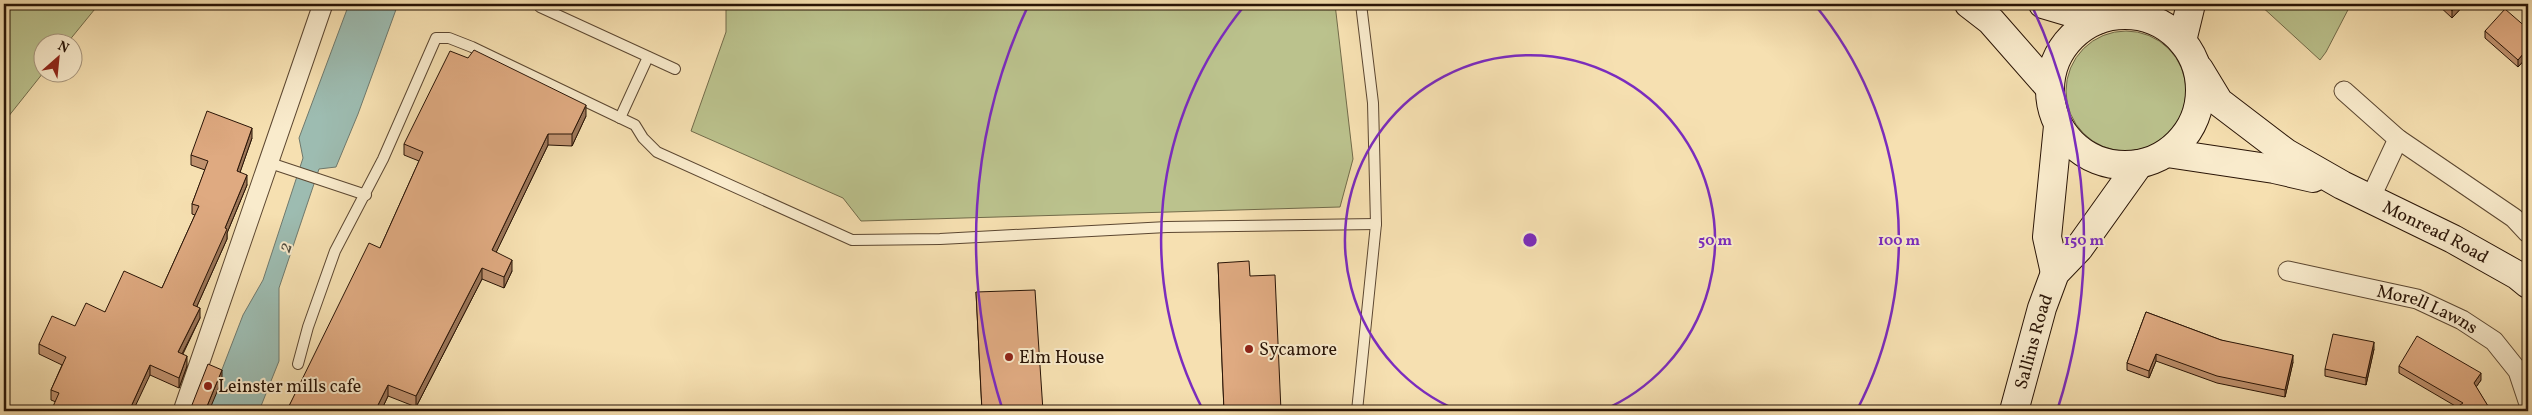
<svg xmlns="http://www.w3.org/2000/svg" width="2532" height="415" font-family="Vollkorn,serif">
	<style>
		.green { fill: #bbc28d; stroke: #726b4a }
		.water { fill: #9dbcb1; stroke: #6f796d }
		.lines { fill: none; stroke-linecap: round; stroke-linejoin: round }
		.lane-casing { stroke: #5c4731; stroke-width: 12 }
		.street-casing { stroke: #5c4731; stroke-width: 21 }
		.secondary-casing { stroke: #291406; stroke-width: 30 }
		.lane { stroke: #f9ebcc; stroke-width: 10 }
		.street { stroke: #f9ebcc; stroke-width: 19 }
		.secondary { stroke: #f9ebcc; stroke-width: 28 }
		.wall { fill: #c0926f; stroke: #291406 }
		.shaded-wall { fill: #9c775a; stroke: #291406 }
		.building { fill: #dfaa81; stroke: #291406 }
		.ring { fill: none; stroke: #7b2cbf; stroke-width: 2.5 }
		.poi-dot { fill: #8f2418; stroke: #f9ebcc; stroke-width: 2 }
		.labels { text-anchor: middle; stroke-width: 4; stroke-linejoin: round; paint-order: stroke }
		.street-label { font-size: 18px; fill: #291406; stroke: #f9ebcc }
		.poi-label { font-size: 18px; fill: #291406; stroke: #f9ebcc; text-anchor: start }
		.water-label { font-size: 19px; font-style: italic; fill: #524f42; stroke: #f9ebcc }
		.centre { fill: #7b2cbf; stroke: #f9ebcc; stroke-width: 2.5 }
		.ring-label { font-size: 15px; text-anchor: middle; font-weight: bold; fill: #7b2cbf; stroke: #f9ebcc; stroke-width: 4; stroke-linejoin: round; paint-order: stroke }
	</style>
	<rect width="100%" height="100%" fill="#f6e0b1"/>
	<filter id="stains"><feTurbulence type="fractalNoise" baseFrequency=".004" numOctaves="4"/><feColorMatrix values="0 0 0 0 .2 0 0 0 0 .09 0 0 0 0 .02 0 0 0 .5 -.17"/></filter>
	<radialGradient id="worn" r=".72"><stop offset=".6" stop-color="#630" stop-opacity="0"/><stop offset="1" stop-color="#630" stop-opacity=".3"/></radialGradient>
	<g class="green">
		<polygon points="4,4 99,4 68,42 42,42 43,73 4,122"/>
		<polygon points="726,4 1335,4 1353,159 1340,207 861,221 843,198 691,131 726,32"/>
		<polygon points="2259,4 2351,4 2326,52 2320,60"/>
		<circle cx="2126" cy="91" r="60"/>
	</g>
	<polygon class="water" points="349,4 398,4 358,114 336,167 319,169 279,288 279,361 259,411 206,411 243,315 263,280 303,158 299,138"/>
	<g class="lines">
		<g class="lane-casing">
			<g id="lane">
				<polyline points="540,7 675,69"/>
				<polyline points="620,118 648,57"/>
				<polyline points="270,163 366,195"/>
				<polyline points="298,364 308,327 335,251 383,159 436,38 449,38 472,47 635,125 643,138 657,152 852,240 940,239 1167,227 1376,224"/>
				<polyline points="1357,411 1376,224 1373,103 1361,4"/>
			</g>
		</g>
		<g class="street-casing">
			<g id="street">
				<polyline points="2344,91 2398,139 2514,218 2528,233"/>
				<polyline points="2370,199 2398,139"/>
				<path id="s1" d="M2288,271L2417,299L2462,320L2494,341L2518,371L2528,401"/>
				<polyline points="183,411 323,4"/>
			</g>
		</g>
		<g class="secondary-casing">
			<g id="secondary">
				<polyline points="1969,4 1991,21 2049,87"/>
				<polyline points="2043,4 2097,20"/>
				<circle cx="2125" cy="90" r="75"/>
				<polyline points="2182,41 2191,4"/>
				<path id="s2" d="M2199,69L2219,102L2286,153L2342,185L2453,239L2517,275L2528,284"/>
				<polyline points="2167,153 2274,169 2313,178"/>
				<polyline points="2055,273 2047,237 2058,126"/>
				<path id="s3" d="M2014,411L2042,308L2055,273L2079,248L2139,164"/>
			</g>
		</g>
		<use href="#lane" class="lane"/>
		<use href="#street" class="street"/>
		<use href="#secondary" class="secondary"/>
	</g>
	<g class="wall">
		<polygon points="2437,4 2465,4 2452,18"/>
		<polygon points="2528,29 2528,56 2518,67 2485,38 2485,31"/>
		<polygon points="586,116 572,146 548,145 496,252 512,271 504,288 482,279 416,407 388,396 381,411 289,411 289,406 380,248 419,161 404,155 404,144"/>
		<polygon points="252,138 240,172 247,185 227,233 227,239 197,306 200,318 183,354 187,366 179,388 150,375 56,402 51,400 51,390 62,365 39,354 39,344 105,312 162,288 195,215 192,214 192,204 205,170 191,165 191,155"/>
		<polygon points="1218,263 1250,276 1281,411 1224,411"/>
		<polygon points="976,292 1043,411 982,411"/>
		<polygon points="2146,312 2221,340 2293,362 2285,397 2217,383 2156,361 2149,378 2127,370 2127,363"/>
		<polygon points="2374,349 2366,385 2325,376 2325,369"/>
		<polygon points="2399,366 2481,380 2476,387 2491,411 2457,407 2399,373"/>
	</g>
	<g class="shaded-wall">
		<polygon points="2459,4 2465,4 2452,18 2452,11"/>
		<polygon points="2528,48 2528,56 2518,67 2518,60"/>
		<polygon points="586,105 586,116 572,146 572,134"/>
		<polygon points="252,128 252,138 237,181 237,171"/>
		<polygon points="548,134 548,145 492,261 492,250"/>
		<polygon points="247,175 247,185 227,233 227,239 193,315 193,305"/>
		<polygon points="512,260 512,271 504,288 504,277"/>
		<polygon points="482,268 482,279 416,407 416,396"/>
		<polygon points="200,308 200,318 178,362 178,352"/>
		<polygon points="2374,342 2374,349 2366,385 2366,378"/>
		<polygon points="2156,354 2156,361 2149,378 2149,371"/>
		<polygon points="2293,355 2293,362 2285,397 2285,390"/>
		<polygon points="187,356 187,366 179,388 179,378"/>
		<polygon points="150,365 150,375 133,411 129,411"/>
		<polygon points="222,370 222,380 209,411 205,411"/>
		<polygon points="2481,373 2481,380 2474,390 2474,383"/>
		<polygon points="388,385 388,396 381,411 375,411"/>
	</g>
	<g class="building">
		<polygon points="2445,4 2459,4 2452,11"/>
		<polygon points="2505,9 2528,29 2528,48 2518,60 2485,31"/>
		<polygon points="474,50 586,105 572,134 548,134 492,250 512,260 504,277 482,268 416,396 388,385 375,411 355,411 346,407 344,411 302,411 289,406 369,243 380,248 423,152 404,144 450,51 468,58"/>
		<polygon points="207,111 252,128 237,171 247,175 225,228 227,229 193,305 200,308 178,352 187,356 179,378 150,365 129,411 51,411 59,393 51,390 66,357 39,344 52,316 75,326 86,303 105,312 124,271 162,288 199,206 192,204 208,161 191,155"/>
		<polygon points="1249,261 1250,276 1275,275 1281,411 1224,411 1218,263"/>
		<polygon points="1035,290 1043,411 982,411 976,292"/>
		<polygon points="2146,312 2221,340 2293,355 2285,390 2217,376 2156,354 2149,371 2127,363"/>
		<polygon points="2333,334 2374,342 2366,378 2325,369"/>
		<polygon points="2417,336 2481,373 2474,383 2491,411 2451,411 2463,403 2399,366"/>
		<polygon points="208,364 222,370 205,411 194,411 190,410"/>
	</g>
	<g class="ring">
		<path d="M1459 411A185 185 0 1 1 1601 411"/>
		<path d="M1203 410A369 369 0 0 1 1245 5M1815 5A369 369 0 0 1 1857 410"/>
		<path d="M1003 411A554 554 0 0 1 1028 6M2032 6A554 554 0 0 1 2057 411"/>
	</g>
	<g class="poi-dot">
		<circle cx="1249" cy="349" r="5"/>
		<circle cx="1009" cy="357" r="5"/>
		<circle cx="208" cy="386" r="5"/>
	</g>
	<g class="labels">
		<g class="street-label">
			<text dy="6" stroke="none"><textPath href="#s2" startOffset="292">Monread Road</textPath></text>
			<text dy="6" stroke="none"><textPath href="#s1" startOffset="145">Morell Lawns</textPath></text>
			<text dy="6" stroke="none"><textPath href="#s3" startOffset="72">Sallins Road</textPath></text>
		</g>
		<g class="poi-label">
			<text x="1259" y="355">Sycamore</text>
			<text x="1019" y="363">Elm House</text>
			<text x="218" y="392">Leinster mills cafe</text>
		</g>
		<g class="water-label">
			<text transform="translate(284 247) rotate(-72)" y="7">2</text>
		</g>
	</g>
	<circle cx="1530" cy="240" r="8" class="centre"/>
	<g class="ring-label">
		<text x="1715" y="245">50 m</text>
		<text x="1899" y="245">100 m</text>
		<text x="2084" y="245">150 m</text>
	</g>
	<rect width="2532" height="415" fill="none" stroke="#f6e0b1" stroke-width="20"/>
	<rect x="5" y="5" width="2522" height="405" fill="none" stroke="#291406" stroke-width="2.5"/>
	<rect x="10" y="10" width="2512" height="395" fill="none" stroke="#291406"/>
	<g transform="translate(58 58) rotate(27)"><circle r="24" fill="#f9ebcc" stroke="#a6957d"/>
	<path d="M0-4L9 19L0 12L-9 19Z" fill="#8f2418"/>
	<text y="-8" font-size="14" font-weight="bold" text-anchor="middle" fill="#291406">N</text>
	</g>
	<rect width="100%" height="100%" filter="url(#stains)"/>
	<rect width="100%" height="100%" fill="url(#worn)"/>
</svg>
